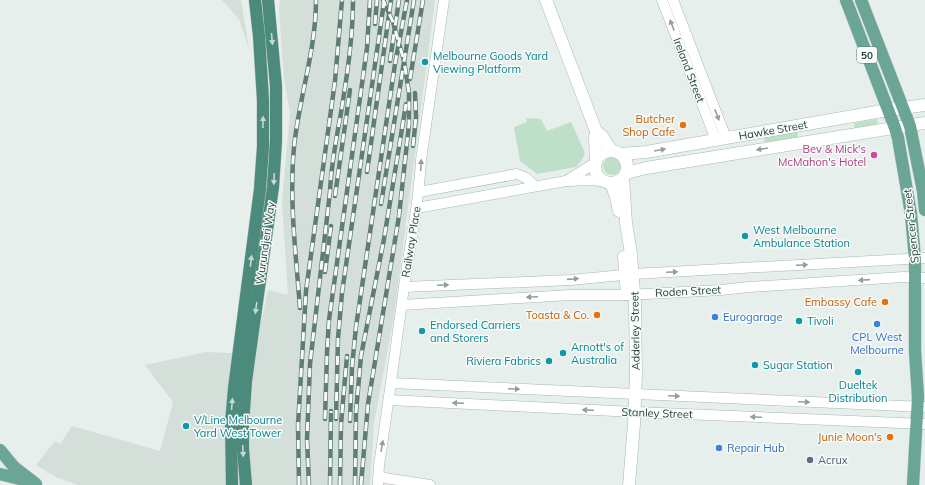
<svg xmlns="http://www.w3.org/2000/svg" width="925" height="485" font-family="Mulish,sans-serif">
	<style>
		.built { fill: #d4dfda }
		.green { fill: #bfe0c8 }
		.lines { fill: none; stroke-linecap: round; stroke-linejoin: round }
		.minor-casing { stroke: #a8b8b2; stroke-width: 11 }
		.tertiary-casing { stroke: #a8b8b2; stroke-width: 13 }
		.primary-casing { stroke: #c2cac8; stroke-width: 13 }
		.trunk-casing { stroke: #c2cac8; stroke-width: 13 }
		.minor { stroke: #fff; stroke-width: 10 }
		.tertiary { stroke: #fff; stroke-width: 12 }
		.primary { stroke: #6aa596; stroke-width: 12 }
		.trunk { stroke: #4c8a7c; stroke-width: 12 }
		.rail-casing { stroke: #5f7d75; stroke-width: 4.5 }
		.rail { stroke: #f7fbf9; stroke-width: 3; stroke-dasharray: 9; stroke-linecap: butt }
		.oneway { fill: #92a09c }
		.oneway2 { fill: #c4d9d4 }
		.culture-dot { fill: #0f9aa8; stroke: #f7fbf9; stroke-width: 1.5 }
		.food-dot { fill: #e8710a; stroke: #f7fbf9; stroke-width: 1.5 }
		.hotel-dot { fill: #d1479c; stroke: #f7fbf9; stroke-width: 1.5 }
		.shop-dot { fill: #3f7fe0; stroke: #f7fbf9; stroke-width: 1.5 }
		.service-dot { fill: #5c6f8a; stroke: #f7fbf9; stroke-width: 1.5 }
		.labels { text-anchor: middle; stroke-width: 3; stroke-linejoin: round; paint-order: stroke }
		.shield { fill: #f7fbf9; stroke: #637a73; stroke-width: 1 }
		.shield-label { font-size: 10px; font-weight: bold; fill: #24423a }
		.culture-label { font-size: 11px; fill: #0d838f; stroke: #f7fbf9; text-anchor: start }
		.street-label { font-size: 11px; fill: #24423a; stroke: #f7fbf9 }
		.food-label { font-size: 11px; fill: #c56008; stroke: #f7fbf9; text-anchor: end }
		.hotel-label { font-size: 11px; fill: #b23c85; stroke: #f7fbf9; text-anchor: end }
		.shop-label { font-size: 11px; fill: #366cbe; stroke: #f7fbf9; text-anchor: start }
		.service-label { font-size: 11px; fill: #4e5e75; stroke: #f7fbf9; text-anchor: start }
	</style>
	<rect width="100%" height="100%" fill="#e6efeb"/>
	<g class="built">
		<polygon points="222,0 241,0 249,49 239,19"/>
		<polygon points="280,0 435,0 394,316 374,423 370,485 78,485 56,477 36,465 55,441 60,444 72,426 160,451 173,402 145,365 206,352 254,354 268,290 288,295 282,203 290,113 284,79 279,10"/>
	</g>
	<g class="green">
		<polygon points="526,118 541,119 547,131 571,122 585,153 583,158 576,167 537,174 520,161 514,127 527,122"/>
		<polygon points="877,119 878,125 855,129 854,123"/>
		<polygon points="797,131 798,139 765,144 764,137"/>
		<circle cx="612" cy="166" r="9"/>
	</g>
	<g class="lines">
		<g class="minor-casing">
			<g id="minor">
				<polyline points="662,0 716,140"/>
				<polyline points="673,0 726,138"/>
				<polyline points="566,181 595,163"/>
				<polyline points="419,192 517,174 526,178 535,186"/>
				<path d="M417,208L566,181C578,181 590,179 602,181"/>
				<polyline points="404,287 571,280 633,274 925,258"/>
				<polyline points="402,305 570,295 627,295 721,290 749,287 903,277 925,278"/>
				<polyline points="391,383 925,407"/>
				<polyline points="389,400 635,412 925,424"/>
				<polyline points="378,477 430,485"/>
				<path d="M378,485L379,465C388,406 396,346 404,287C410,244 419,203 421,160L444,0"/>
			</g>
		</g>
		<g class="tertiary-casing">
			<g id="tertiary">
				<polyline points="546,0 596,131 595,138 596,160"/>
				<polyline points="596,131 602,136 611,150"/>
				<circle cx="611" cy="167" r="16"/>
				<polyline points="621,154 646,152 888,110 925,105"/>
				<polyline points="626,173 646,168 925,123"/>
				<polyline points="623,178 626,223 631,254 635,304 636,374 634,424 629,485"/>
				<polyline points="611,183 616,197 619,211"/>
				<polyline points="624,257 627,294"/>
			</g>
		</g>
		<g class="primary-casing">
			<g id="primary">
				<polyline points="846,0 895,128 898,138 911,214 915,259 915,351 918,397 913,485"/>
				<polyline points="861,0 910,126 923,191 925,210"/>
				<polyline points="0,450 14,467 36,484"/>
				<polyline points="0,474 28,481"/>
			</g>
		</g>
		<g class="trunk-casing">
			<g id="trunk">
				<polyline points="232,485 231,423 234,388 260,189 263,147 263,100 259,36 255,0"/>
				<polyline points="246,485 243,449 243,425 246,381 273,187 276,140 276,86 268,0"/>
			</g>
		</g>
		<use href="#minor" class="minor"/>
		<use href="#tertiary" class="tertiary"/>
		<use href="#primary" class="primary"/>
		<use href="#trunk" class="trunk"/>
		<g class="rail-casing">
			<g id="rail">
				<polyline points="375,24 377,0"/>
				<polyline points="390,61 399,0"/>
				<polyline points="410,79 423,0"/>
				<polyline points="413,146 416,117 415,93"/>
				<polyline points="367,172 391,0"/>
				<polyline points="335,196 350,90"/>
				<polyline points="381,204 414,0"/>
				<polyline points="325,272 331,226"/>
				<path d="M300,308C296,255 289,201 294,147C299,98 316,50 316,0"/>
				<polyline points="325,419 327,353 329,320 367,48 370,0"/>
				<polyline points="336,419 338,338 342,293 384,2"/>
				<polyline points="350,421 352,367 356,327 395,64 407,0"/>
				<polyline points="299,485 298,425 306,291 335,81 342,0"/>
				<path d="M309,485L307,439L310,364L330,192C331,165 336,140 341,113C347,76 353,37 353,0"/>
				<polyline points="330,485 331,411"/>
				<polyline points="340,485 341,424 347,356"/>
				<polyline points="355,485 356,412 361,356 384,239 406,104"/>
				<polyline points="361,485 368,404 399,216 409,124 409,93 404,61 393,22 383,0"/>
			</g>
		</g>
		<use href="#rail" class="rail"/>
	</g>
	<defs><path id="oneway-solid" d="M-6-.8H1V-3.2L6.5 0L1 3.2V.8H-6Z"/></defs>
	<g class="oneway">
		<use href="#oneway-solid" transform="translate(672 25) rotate(-111)"/>
		<use href="#oneway-solid" transform="translate(717 115) rotate(69)"/>
		<use href="#oneway-solid" transform="translate(762 149) rotate(171)"/>
		<use href="#oneway-solid" transform="translate(660 150) rotate(-10)"/>
		<use href="#oneway-solid" transform="translate(421 165) rotate(-87)"/>
		<use href="#oneway-solid" transform="translate(802 265) rotate(-3)"/>
		<use href="#oneway-solid" transform="translate(672 272) rotate(-3)"/>
		<use href="#oneway-solid" transform="translate(573 279) rotate(-4)"/>
		<use href="#oneway-solid" transform="translate(864 280) rotate(176)"/>
		<use href="#oneway-solid" transform="translate(443 285) rotate(-3)"/>
		<use href="#oneway-solid" transform="translate(532 297) rotate(177)"/>
		<use href="#oneway-solid" transform="translate(514 389) rotate(3)"/>
		<use href="#oneway-solid" transform="translate(674 396) rotate(3)"/>
		<use href="#oneway-solid" transform="translate(804 402) rotate(3)"/>
		<use href="#oneway-solid" transform="translate(458 403) rotate(-177)"/>
		<use href="#oneway-solid" transform="translate(588 410) rotate(-177)"/>
		<use href="#oneway-solid" transform="translate(756 417) rotate(-178)"/>
		<use href="#oneway-solid" transform="translate(382 446) rotate(-81)"/>
	</g>
	<g class="oneway2">
		<use href="#oneway-solid" transform="translate(272 39) rotate(85)"/>
		<use href="#oneway-solid" transform="translate(263 122) rotate(-89)"/>
		<use href="#oneway-solid" transform="translate(274 179) rotate(93)"/>
		<use href="#oneway-solid" transform="translate(251 261) rotate(-83)"/>
		<use href="#oneway-solid" transform="translate(256 308) rotate(98)"/>
		<use href="#oneway-solid" transform="translate(232 404) rotate(-85)"/>
		<use href="#oneway-solid" transform="translate(243 451) rotate(87)"/>
	</g>
	<g class="culture-dot">
		<circle cx="425" cy="62" r="4"/>
		<circle cx="745" cy="236" r="4"/>
		<circle cx="799" cy="321" r="4"/>
		<circle cx="422" cy="331" r="4"/>
		<circle cx="563" cy="353" r="4"/>
		<circle cx="549" cy="361" r="4"/>
		<circle cx="755" cy="365" r="4"/>
		<circle cx="858" cy="372" r="4"/>
		<circle cx="186" cy="426" r="4"/>
	</g>
	<g class="food-dot">
		<circle cx="683" cy="125" r="4"/>
		<circle cx="885" cy="302" r="4"/>
		<circle cx="597" cy="315" r="4"/>
		<circle cx="890" cy="437" r="4"/>
	</g>
	<circle class="hotel-dot" cx="874" cy="155" r="4"/>
	<g class="shop-dot">
		<circle cx="715" cy="317" r="4"/>
		<circle cx="877" cy="324" r="4"/>
		<circle cx="719" cy="448" r="4"/>
	</g>
	<circle class="service-dot" cx="810" cy="460" r="4"/>
	<g class="labels">
		<rect class="shield" x="857" y="47" width="20" height="16" rx="3"/>
		<g class="shield-label">
			<text x="867" y="59">50</text>
		</g>
		<g class="culture-label">
			<text x="433" y="60">Melbourne Goods Yard<tspan x="433" dy="13">Viewing Platform</tspan></text>
			<text x="753" y="234">West Melbourne<tspan x="753" dy="13">Ambulance Station</tspan></text>
			<text x="807" y="325">Tivoli</text>
			<text x="430" y="329">Endorsed Carriers<tspan x="430" dy="13">and Storers</tspan></text>
			<text x="571" y="351">Arnott's of<tspan x="571" dy="13">Australia</tspan></text>
			<text x="541" y="365" text-anchor="end">Riviera Fabrics</text>
			<text x="763" y="369">Sugar Station</text>
			<text x="858" y="389" text-anchor="middle">Dueltek<tspan x="858" dy="13">Distribution</tspan></text>
			<text x="194" y="424">V/Line Melbourne<tspan x="194" dy="13">Yard West Tower</tspan></text>
		</g>
		<g class="street-label">
			<text transform="translate(689 70) rotate(69)" y="4">Ireland Street</text>
			<text transform="translate(773 130) rotate(-10)" y="4">Hawke Street</text>
			<text transform="translate(911 226) rotate(-96)" y="4">Spencer Street</text>
			<text transform="translate(411 242) rotate(-81)" y="4">Railway Place</text>
			<text transform="translate(265 243) rotate(-82)" y="4">Wurundjeri Way</text>
			<text transform="translate(688 291) rotate(-3)" y="4">Roden Street</text>
			<text transform="translate(635 331) rotate(-91)" y="4">Adderley Street</text>
			<text transform="translate(657 413) rotate(2)" y="4">Stanley Street</text>
		</g>
		<g class="food-label">
			<text x="675" y="123">Butcher<tspan x="675" dy="13">Shop Cafe</tspan></text>
			<text x="877" y="306">Embassy Cafe</text>
			<text x="589" y="319">Toasta &amp; Co.</text>
			<text x="882" y="441">Junie Moon's</text>
		</g>
		<g class="hotel-label">
			<text x="866" y="153">Bev &amp; Mick's<tspan x="866" dy="13">McMahon's Hotel</tspan></text>
		</g>
		<g class="shop-label">
			<text x="723" y="321">Eurogarage</text>
			<text x="877" y="341" text-anchor="middle">CPL West<tspan x="877" dy="13">Melbourne</tspan></text>
			<text x="727" y="452">Repair Hub</text>
		</g>
		<g class="service-label">
			<text x="818" y="464">Acrux</text>
		</g>
	</g>
</svg>
